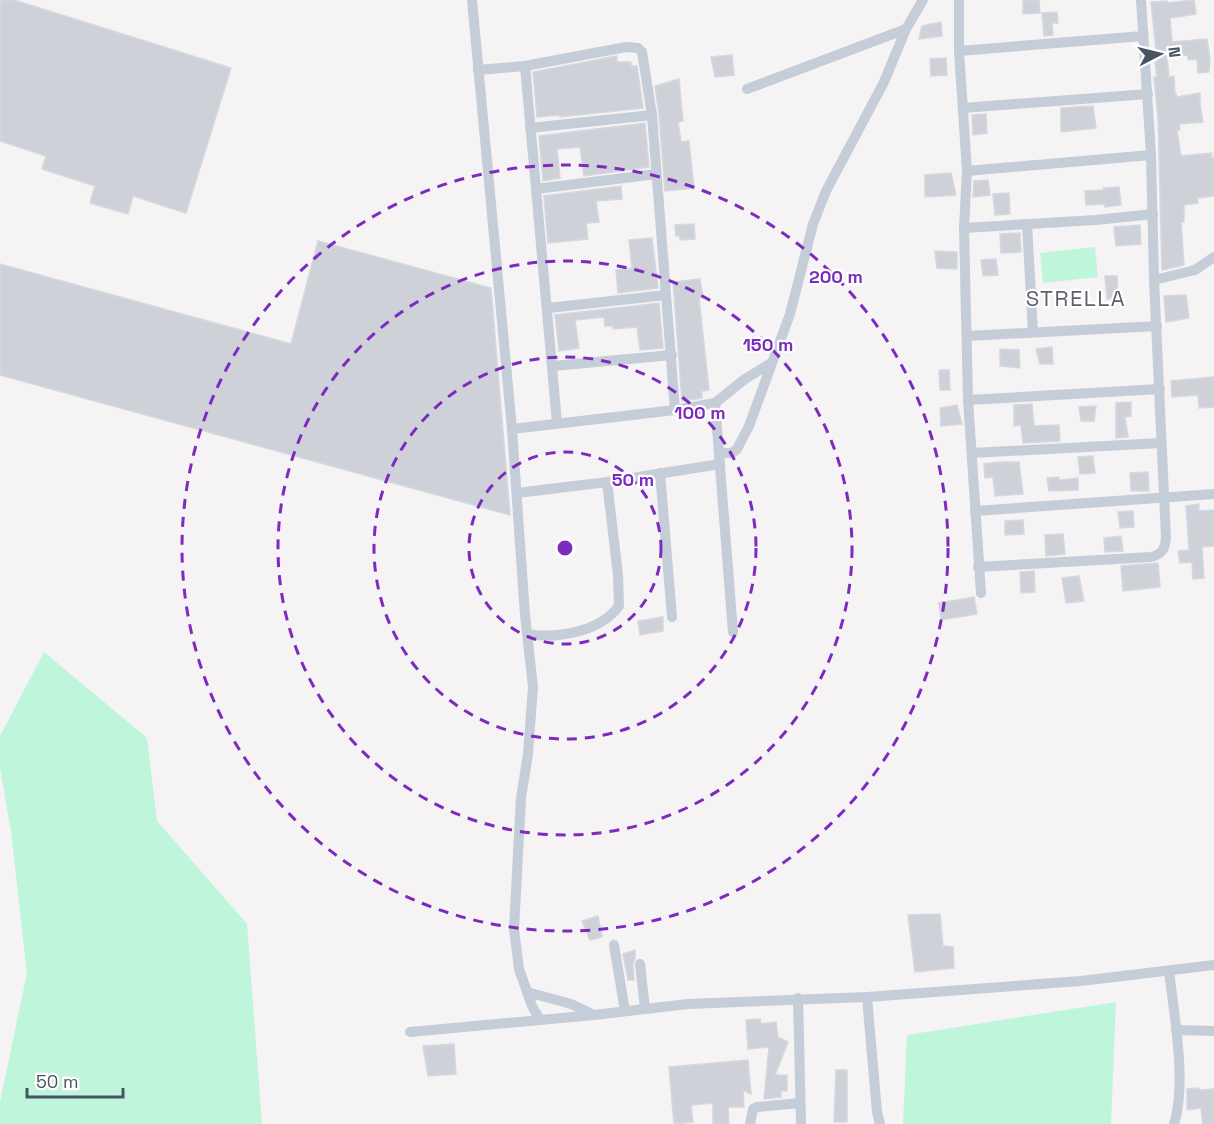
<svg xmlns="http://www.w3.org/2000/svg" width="1214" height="1124" font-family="'Space Grotesk',sans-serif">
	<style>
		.green { fill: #bef5db }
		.building { fill: #ced1d8; stroke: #d6d8df; stroke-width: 1.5 }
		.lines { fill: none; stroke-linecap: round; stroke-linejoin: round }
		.minor { stroke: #c5cdd8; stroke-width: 10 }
		.ring { fill: none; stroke: #7b2cbf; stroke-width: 3; stroke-dasharray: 10 8 }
		.labels { text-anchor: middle; stroke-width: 4.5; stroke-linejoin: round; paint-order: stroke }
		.neighbourhood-label { font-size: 22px; letter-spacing: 1.5px; fill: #5e6169; stroke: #fff }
		.centre { fill: #7b2cbf; stroke: #fff; stroke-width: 3 }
		.ring-label { font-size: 18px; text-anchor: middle; font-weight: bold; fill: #7b2cbf; stroke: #fff; stroke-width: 4.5; stroke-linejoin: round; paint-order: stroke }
	</style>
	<rect width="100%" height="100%" fill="#f5f3f3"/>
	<g class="green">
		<polygon points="1095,247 1098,277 1043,283 1040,253"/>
		<polygon points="44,652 147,738 157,821 247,924 262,1124 0,1124 0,1102 27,973 11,832 0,767 0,736"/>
		<polygon points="1116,1002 1111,1124 903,1124 907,1035"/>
	</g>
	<g class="building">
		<polygon points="0,0 14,0 231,68 186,213 133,196 128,214 90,203 95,186 42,169 46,156 0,141"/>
		<polygon points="1023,0 1039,0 1040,13 1023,14"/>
		<polygon points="1194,0 1196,14 1170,18 1172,42 1207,39 1210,59 1209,72 1198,73 1197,59 1188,60 1188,55 1167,57 1169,77 1174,76 1175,95 1176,94 1177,97 1200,93 1200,104 1203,122 1179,124 1180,130 1177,130 1181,156 1212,153 1212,158 1214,158 1214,196 1197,198 1198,203 1184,205 1184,222 1181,222 1184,265 1162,270 1158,118 1154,77 1157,77 1155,62 1157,61 1151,2 1167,1 1167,3"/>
		<polygon points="1057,12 1058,23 1052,23 1053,35 1044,36 1042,13"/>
		<polygon points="941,22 942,36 919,39 922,26"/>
		<polygon points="732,55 734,75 715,77 711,57"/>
		<polygon points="617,56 617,62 631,62 631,66 637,66 643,108 560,117 560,115 537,117 533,72"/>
		<polygon points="946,58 947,75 931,76 930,59"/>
		<polygon points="679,79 683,121 678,122 681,142 689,141 694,188 665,191 659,114 655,86"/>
		<polygon points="1093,106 1096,128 1061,132 1061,108"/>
		<polygon points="986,114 987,133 973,135 972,115"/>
		<polygon points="645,123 649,167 584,176 580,147 557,149 560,178 543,181 539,136"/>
		<polygon points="951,173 956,195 925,197 925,175"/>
		<polygon points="988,180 990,195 973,197 974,181"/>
		<polygon points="621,186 622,199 596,201 599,222 586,223 588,239 548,243 544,196"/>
		<polygon points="1119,187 1121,205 1105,207 1105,204 1086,205 1085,191 1104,190 1103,188"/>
		<polygon points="1009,193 1010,214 995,215 993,194"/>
		<polygon points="694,224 695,239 680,240 680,236 676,236 675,225"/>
		<polygon points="1140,225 1141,244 1116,246 1114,227"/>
		<polygon points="1020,233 1021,252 1001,253 1000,234"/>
		<polygon points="652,238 658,288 618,293 616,270 632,268 629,240"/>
		<polygon points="318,241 491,288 510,515 0,375 0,264 291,344"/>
		<polygon points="935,251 957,252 957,269 937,268"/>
		<polygon points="996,259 998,275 983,276 981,260"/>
		<polygon points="1105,276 1117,276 1118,299 1107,299"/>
		<polygon points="700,279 703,298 699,298 709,390 702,391 702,398 682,401 673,282"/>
		<polygon points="1186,295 1189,318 1166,322 1164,296"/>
		<polygon points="659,303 663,348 640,350 637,327 613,329 613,326 605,326 604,317 575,320 579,348 559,351 555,315"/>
		<polygon points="1052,347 1053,364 1040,364 1036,349"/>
		<polygon points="1000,349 1019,350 1020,368 1000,366"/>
		<polygon points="939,370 949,370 950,390 940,390"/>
		<polygon points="1214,377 1214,407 1199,408 1198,395 1172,397 1171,381"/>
		<polygon points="1131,402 1131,416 1125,417 1128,437 1116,438 1116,403"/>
		<polygon points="1032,404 1034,426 1059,425 1060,441 1023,443 1021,425 1014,426 1014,405"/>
		<polygon points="957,405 962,424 941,426 940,408"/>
		<polygon points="1096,406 1094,421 1081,421 1079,407"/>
		<polygon points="1093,456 1095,473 1080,474 1078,457"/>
		<polygon points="999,462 1019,462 1023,494 995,496 993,477 985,478 984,464"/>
		<polygon points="1148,472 1149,491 1131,491 1130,473"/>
		<polygon points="1059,477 1059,480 1078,478 1078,490 1049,491 1047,478"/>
		<polygon points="1199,504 1199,511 1214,510 1214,546 1202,547 1204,578 1193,579 1192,562 1180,563 1178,551 1189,550 1186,506"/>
		<polygon points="1133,511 1134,527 1120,528 1118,512"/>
		<polygon points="1023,520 1024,534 1005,535 1005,521"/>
		<polygon points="1063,534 1065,554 1046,556 1045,535"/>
		<polygon points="1121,536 1123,551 1105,552 1104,538"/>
		<polygon points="1158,563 1160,587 1123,591 1121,566"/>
		<polygon points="1034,571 1035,592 1021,593 1020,572"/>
		<polygon points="1079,576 1084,601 1066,603 1062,578"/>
		<polygon points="974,597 977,614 941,620 939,603"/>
		<polygon points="663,617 663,631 640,635 638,621"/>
		<polygon points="940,914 943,946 953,947 954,968 915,972 908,915"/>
		<polygon points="598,916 602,937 590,940 582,921"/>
		<polygon points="635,950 635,958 633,964 634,980 628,980 623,954"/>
		<polygon points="760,1019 761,1024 776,1022 778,1037 788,1042 775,1075 787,1075 787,1091 781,1091 781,1097 764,1099 769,1047 748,1049 746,1020"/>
		<polygon points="454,1044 456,1074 428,1076 423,1046"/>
		<polygon points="748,1060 751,1094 743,1090 744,1107 728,1107 729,1124 713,1124 713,1103 691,1105 693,1122 674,1124 669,1067"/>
		<polygon points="836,1070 847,1070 847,1122 834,1122"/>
		<polygon points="1199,1088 1199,1090 1214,1089 1214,1124 1203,1124 1201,1108 1187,1110 1187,1089"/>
	</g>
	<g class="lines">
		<g class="minor">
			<polyline points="472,0 512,429 525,615 533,687 528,754 521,798 514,929 519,969 532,1006 540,1020"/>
			<polyline points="959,0 959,51 967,171 964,228 968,400 981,593"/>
			<polyline points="959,51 1143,36"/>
			<polyline points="525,66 557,423"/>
			<polyline points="478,70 525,66 626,47 638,48 642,52 652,115 675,410"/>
			<polyline points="747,89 906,29"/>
			<polyline points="963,108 1148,94"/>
			<polyline points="530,128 652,115"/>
			<polyline points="967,171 1151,155"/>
			<polyline points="536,189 656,174"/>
			<polyline points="1027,224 1033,332"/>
			<polyline points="964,228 1096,220 1153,214"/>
			<polyline points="1154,280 1195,270 1214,257"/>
			<polyline points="548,308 666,295"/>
			<polyline points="967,336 1157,326"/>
			<polyline points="553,366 672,355"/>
			<polyline points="968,400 1160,389"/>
			<polyline points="715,403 733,632"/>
			<polyline points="512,429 675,410 715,403 745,379 771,363"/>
			<polyline points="719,453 732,453 737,449 749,426 790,314 813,224 826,191 884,82 906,29 923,0"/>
			<polyline points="972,453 1161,443"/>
			<polyline points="660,473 672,617"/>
			<polyline points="517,493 607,482 720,464"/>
			<polyline points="975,511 1214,494"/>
			<path d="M978,567L1151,557C1162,554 1165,549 1166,538L1154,280L1151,155L1141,0"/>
			<path d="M527,634C557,639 600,632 619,606L618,575L607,482"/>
			<polyline points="614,945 625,1011"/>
			<polyline points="640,964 645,1009"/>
			<path d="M1169,971C1174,1014 1187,1084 1174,1124"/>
			<polyline points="527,992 571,1004 592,1014"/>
			<polyline points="867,997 877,1112 880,1124"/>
			<polyline points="798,998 801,1124"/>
			<polyline points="1176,1030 1214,1031"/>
			<polyline points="410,1032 594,1015 688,1004 867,997 1081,981 1214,965"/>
			<polyline points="750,1124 753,1109 757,1107 800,1103"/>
		</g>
	</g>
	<g class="ring">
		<circle cx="565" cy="548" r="96"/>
		<circle cx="565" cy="548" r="191"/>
		<circle cx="565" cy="548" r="287"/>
		<circle cx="565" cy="548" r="383"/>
	</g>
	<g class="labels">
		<g class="neighbourhood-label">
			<text x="1076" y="306">STRELLA</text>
		</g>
	</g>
	<circle cx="565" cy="548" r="9" class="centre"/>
	<g class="ring-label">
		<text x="836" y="283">200 m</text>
		<text x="768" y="351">150 m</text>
		<text x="700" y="419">100 m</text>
		<text x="633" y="486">50 m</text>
	</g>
	<g transform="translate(1160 54) rotate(83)" stroke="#ffffff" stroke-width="4.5" paint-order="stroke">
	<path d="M0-4.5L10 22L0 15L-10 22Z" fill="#485363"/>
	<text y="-9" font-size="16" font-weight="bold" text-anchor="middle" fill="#485363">N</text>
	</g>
	<path d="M27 1088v9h96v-9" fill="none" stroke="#485363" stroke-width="3"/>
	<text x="36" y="1088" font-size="18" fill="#485363" stroke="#ffffff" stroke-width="4.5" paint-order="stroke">50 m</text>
</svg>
